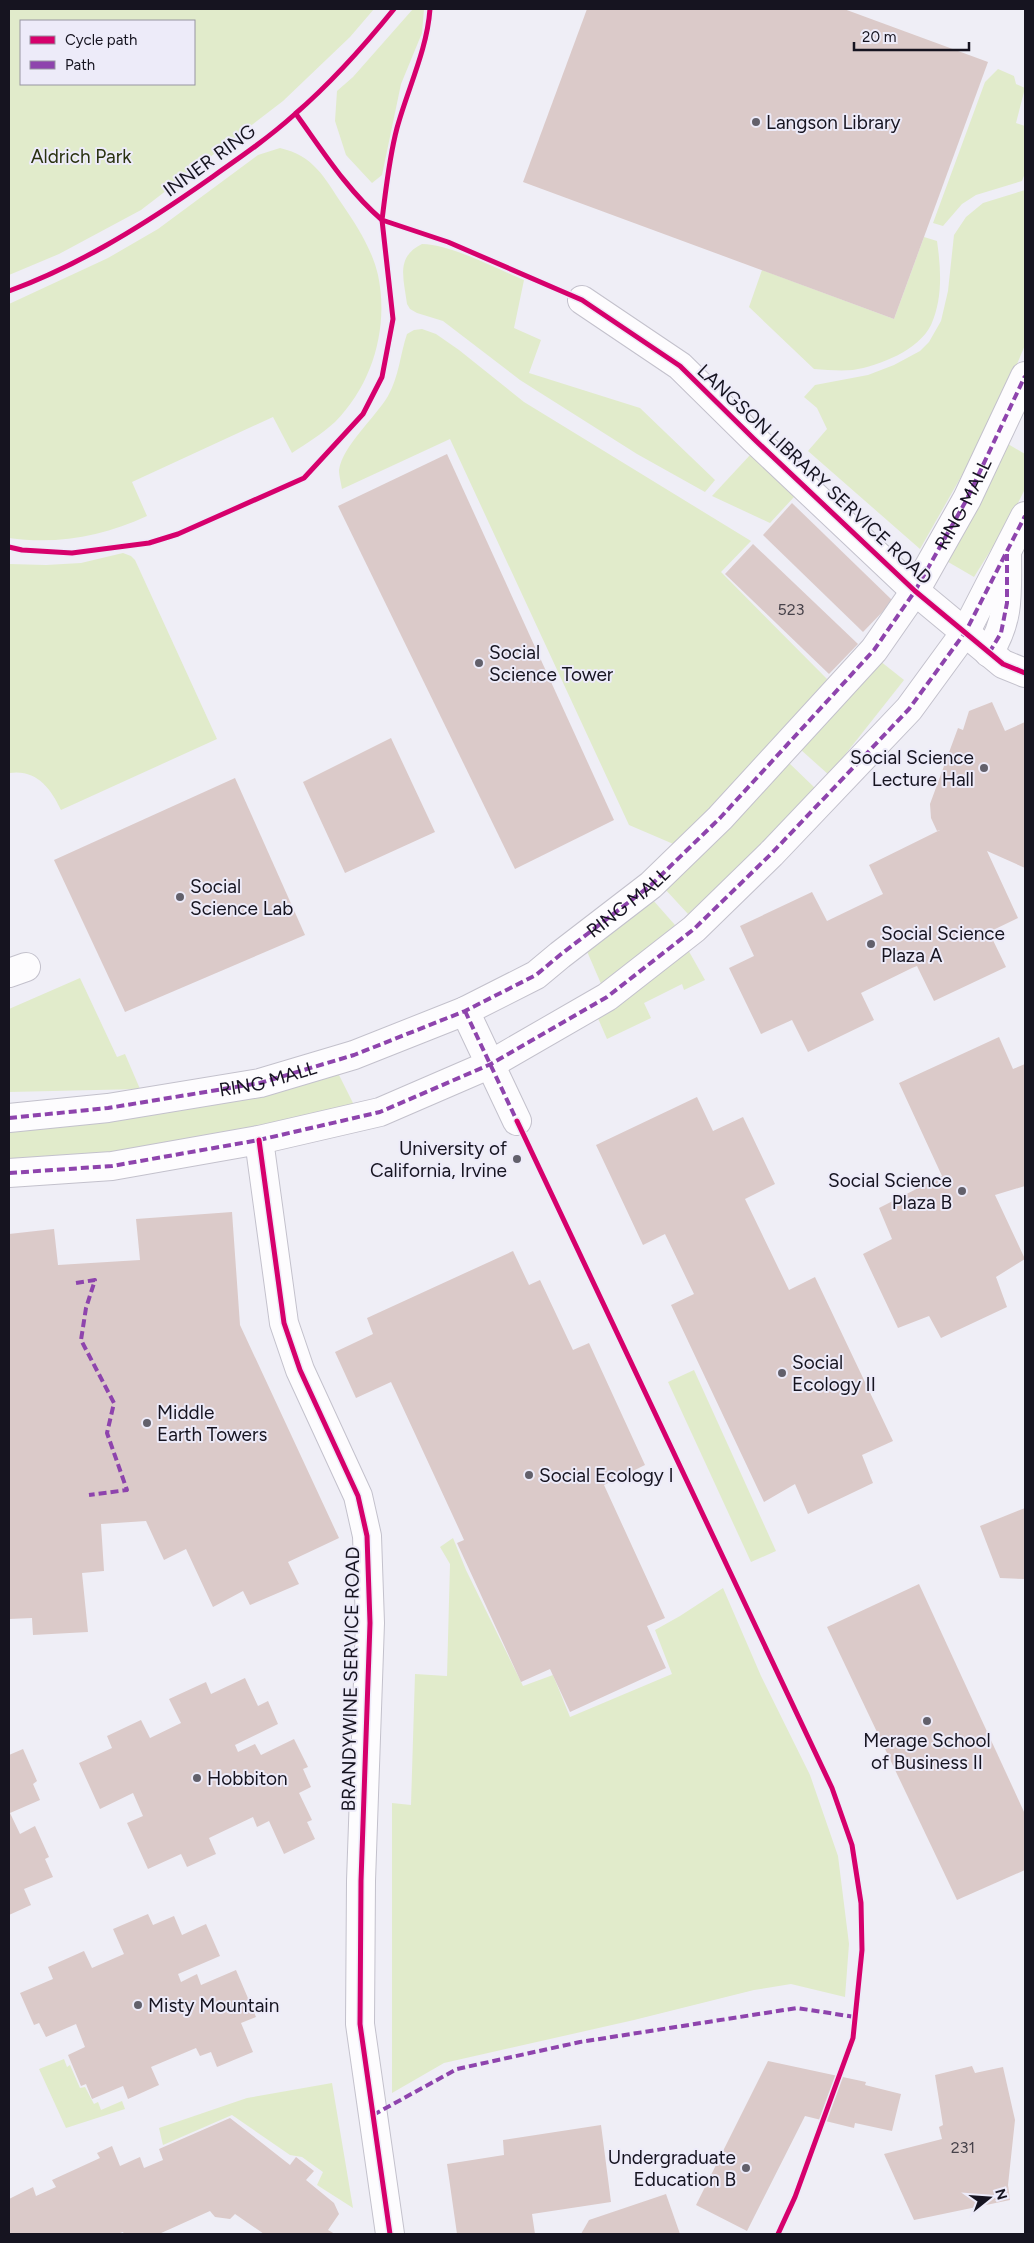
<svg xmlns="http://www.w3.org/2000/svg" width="1034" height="2243" font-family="Figtree,sans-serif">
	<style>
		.green { fill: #e1ebcb; fill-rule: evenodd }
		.building { fill: #dbcac9 }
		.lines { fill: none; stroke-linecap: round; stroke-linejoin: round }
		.minor-casing { stroke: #c3c1cc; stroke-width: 30 }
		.minor { stroke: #fdfcfe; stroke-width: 28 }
		.quiet { stroke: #8e44ad; stroke-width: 4; stroke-dasharray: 8 4; stroke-linecap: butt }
		.cycleway-casing { stroke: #edebf9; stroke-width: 8 }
		.cycleway { stroke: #d6006c; stroke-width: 5 }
		.poi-dot { fill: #62606b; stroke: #edebf9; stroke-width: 2 }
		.labels { text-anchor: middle; stroke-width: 4; stroke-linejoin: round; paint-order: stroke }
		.number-label { font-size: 16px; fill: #47424a }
		.poi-label { font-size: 19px; fill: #161420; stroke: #edebf9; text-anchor: start }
		.park-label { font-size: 19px; fill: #29310f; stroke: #edebf9 }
		.street-label { font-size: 19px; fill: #161420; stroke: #edebf9 }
	</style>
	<rect width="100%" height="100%" fill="#efeef6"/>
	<g class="green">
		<path d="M9,9H374L350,37L283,101L141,210L59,254L9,275ZM21,21H194V84H21Z"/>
		<polygon points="413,9 424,9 422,33 401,84 382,175 372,183 346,155 335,121 337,91 353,77"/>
		<polygon points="998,69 1014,76 1016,84 1025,88 1016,123 1025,126 1025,173 1022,181 976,195 962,204 943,226 933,223 985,82"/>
		<path d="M280,148C314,156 324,177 342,204C357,226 372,249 378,275C389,327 373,384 335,422C322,434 307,443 292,453L273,417L132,482L147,516C104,536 57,545 9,538V304L108,258L158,229L258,155Z"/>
		<polygon points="1025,190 1025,345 1010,381 966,468 920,549 808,451 827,429 817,408 804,397 815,385 868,375 894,365 920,351 929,342 941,321 948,291 954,235 966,217 983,203"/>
		<path d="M924,237L937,241C941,269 943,298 931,325C919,350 879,366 853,370C840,371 827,370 814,369L749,307L762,270L894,319Z"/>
		<path d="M422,244C450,244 497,269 524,280L514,328L541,340L529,373L640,408L715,480L705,492L637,454L520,380L443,321L417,313L410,309L407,304C404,279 395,257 422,244Z"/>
		<path d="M422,329L436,334L459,350L524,402L751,541L721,572L830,682L678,846L629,825L450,439L342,489C341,483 339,475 339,470C343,445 375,418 388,396C399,376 400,355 407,334L414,330Z"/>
		<polygon points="1008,444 1025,454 1025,489 1009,521 974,577 943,559"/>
		<polygon points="751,454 794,497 770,523 712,496"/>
		<path d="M123,553L131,556L135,560L217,739L61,810C50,787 36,769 9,773V564L46,565L81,563Z"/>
		<polygon points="875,657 904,680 829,775 800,749"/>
		<polygon points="788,762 815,788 750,857 688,914 664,888 745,812"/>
		<polygon points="652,899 675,925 602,986 586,949"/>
		<polygon points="687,948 705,980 684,990 682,984 644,1003 651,1018 607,1039 597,1016"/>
		<polygon points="80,978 117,1057 125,1054 140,1089 9,1092 9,1009"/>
		<polygon points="338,1073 355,1107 218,1137 80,1158 9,1162 9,1126"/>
		<polygon points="694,1370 776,1551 751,1562 668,1382"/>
		<polygon points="453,1538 466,1570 523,1686 553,1675 570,1717 672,1674 655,1630 680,1616 723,1588 761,1676 810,1775 838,1856 849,1944 845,1997 791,1984 754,1990 634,2020 444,2063 392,2093 392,1803 411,1805 415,1674 447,1676 450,1564 440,1547"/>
		<polygon points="64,2059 67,2067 70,2065 80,2088 85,2087 94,2104 98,2102 101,2110 122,2101 125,2109 66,2128 39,2069"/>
		<polygon points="332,2083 353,2208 317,2185 323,2172 302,2157 290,2155 232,2115 163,2145 159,2128 247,2098"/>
	</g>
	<g class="building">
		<polygon points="587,9 844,9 988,62 894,319 523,182"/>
		<polygon points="447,454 614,820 515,869 338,506"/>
		<polygon points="792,503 893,601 863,632 763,535"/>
		<polygon points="753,544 858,644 829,674 725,574"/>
		<polygon points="992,702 1005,731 1025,722 1025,868 987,851 1018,918 989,932 1006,967 934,1001 917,966 912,968 861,993 874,1020 808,1052 792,1020 761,1034 729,968 754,956 740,926 812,892 827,921 883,894 869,865 940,830 937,831 931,818 930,804 958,728 963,730 969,711"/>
		<polygon points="391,738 435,832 345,873 303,782"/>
		<polygon points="235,778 305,935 125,1012 54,860"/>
		<polygon points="999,1037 1013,1069 1025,1064 1025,1186 995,1195 1025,1259 996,1277 1007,1307 941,1338 929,1316 898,1328 863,1254 892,1239 879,1208 942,1176 899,1083"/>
		<polygon points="697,1097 713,1131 743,1117 775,1184 745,1199 789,1290 815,1277 893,1441 862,1455 873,1483 808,1514 795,1484 764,1502 671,1305 694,1294 665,1234 643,1245 596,1145"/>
		<polygon points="232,1212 240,1325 339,1538 288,1562 299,1584 250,1605 243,1591 213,1607 186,1549 164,1560 146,1521 101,1524 104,1571 82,1573 88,1632 33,1635 32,1618 9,1619 9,1234 54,1229 58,1265 140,1260 136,1219"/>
		<polygon points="513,1251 529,1285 540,1280 573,1350 589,1343 645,1465 604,1485 665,1618 647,1626 666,1668 570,1712 550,1669 521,1682 457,1543 464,1540 459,1529 391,1382 356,1398 335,1352 373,1334 367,1318"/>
		<polygon points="1025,1508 1025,1579 1000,1578 980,1526"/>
		<polygon points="919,1584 1025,1814 1025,1870 957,1900 827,1627"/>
		<polygon points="245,1678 258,1706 268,1701 278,1724 235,1745 238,1752 255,1744 261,1755 294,1739 308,1767 303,1769 311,1787 299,1793 312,1820 307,1822 315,1839 284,1854 269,1821 257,1827 253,1817 209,1838 216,1854 187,1867 181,1854 148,1869 127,1823 143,1816 133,1793 100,1809 79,1763 112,1748 107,1736 141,1720 150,1738 181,1723 169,1699 206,1682 211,1694"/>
		<polygon points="23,1749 37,1781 33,1784 40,1800 10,1813 20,1834 35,1826 49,1857 45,1859 53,1877 24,1889 31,1905 9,1915 9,1755"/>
		<polygon points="148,1914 153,1925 174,1916 182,1935 206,1924 220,1956 178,1974 181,1982 197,1974 201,1985 236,1970 256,2017 241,2023 253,2052 217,2067 211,2052 200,2056 196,2048 151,2067 159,2085 128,2099 123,2086 92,2099 86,2084 81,2086 68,2055 85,2047 76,2024 46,2037 39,2023 34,2025 20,1993 53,1979 48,1967 84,1951 92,1968 124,1954 113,1929"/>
		<polygon points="768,2061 866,2082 865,2085 901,2094 892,2131 855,2123 854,2128 805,2116 747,2231 696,2205"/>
		<polygon points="972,2066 975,2073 1003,2067 1015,2120 1008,2185 1010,2200 914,2220 884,2154 942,2139 939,2127 943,2125 935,2075"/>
		<polygon points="230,2118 290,2165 296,2157 314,2171 306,2180 334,2203 339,2214 328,2230 335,2234 264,2234 235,2214 230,2219 215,2217 210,2211 159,2234 124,2234 123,2232 117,2234 9,2234 9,2199 33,2187 36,2196 56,2187 52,2180 100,2158 97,2153 112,2146 120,2166 140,2157 144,2168 163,2160 159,2149"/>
		<polygon points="601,2125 611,2202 532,2214 535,2234 457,2234 447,2164 504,2155 503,2140"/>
		<polygon points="666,2194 680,2234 581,2234 589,2220"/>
	</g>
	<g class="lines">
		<g class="minor-casing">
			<g id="minor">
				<polyline points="582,300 680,366 754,439 915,591 1003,664 1025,673"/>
				<path d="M989,653C1010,618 1007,594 1007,556"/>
				<polyline points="9,973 26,967"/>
				<polyline points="465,1011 517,1121"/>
				<polyline points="9,1118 108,1108 260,1083 354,1055 465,1011 536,975 560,955 651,885 720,818 874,650 915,591 967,499 1025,376"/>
				<polyline points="259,1140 284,1323 300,1370 358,1496 367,1536 370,1623 361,1881 360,2024 390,2234"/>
				<polyline points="9,1173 112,1166 259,1140 380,1112 491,1064 607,997 694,929 771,854 909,709 966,631 1025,516"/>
			</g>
		</g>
		<use href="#minor" class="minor"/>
		<g class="quiet">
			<polyline points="989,653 1001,633 1007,603 1007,554"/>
			<polyline points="465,1011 517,1121"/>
			<path id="s1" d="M9,1118L108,1108L260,1083L354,1055L465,1011L536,975L560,955L651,885L720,818L874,650L915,591L967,499L1025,376"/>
			<polyline points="9,1173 112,1166 259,1140 380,1112 491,1064 607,997 694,929 771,854 909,709 966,631 1025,516"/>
			<polyline points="76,1283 95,1280 86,1308 81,1340 114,1403 107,1433 127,1490 89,1495"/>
			<polyline points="373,2115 457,2069 580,2042 797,2008 855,2017"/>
		</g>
		<g class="cycleway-casing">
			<g id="cycleway">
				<path d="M430,9C427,50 408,88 397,128C389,158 386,189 382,220L448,242L582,300L680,366L754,439L915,591L1003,664L1025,673"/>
				<path d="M9,291C75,267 137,229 195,189C229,165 264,142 295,114C331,83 364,46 394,9"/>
				<path d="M9,547L22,550L72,553L149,543L178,534L304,478L363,414L382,377L393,319L382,220C347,190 322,150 296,114"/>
				<polyline points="517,1121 832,1788 852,1845 861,1903 862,1950 853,2038 795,2197 778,2234"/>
				<polyline points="259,1140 284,1323 300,1370 358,1496 367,1536 370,1623 361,1881 360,2024 390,2234"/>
			</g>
		</g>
		<use href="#cycleway" class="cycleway"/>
	</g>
	<g class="poi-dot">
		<circle cx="756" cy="122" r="5"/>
		<circle cx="479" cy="663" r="5"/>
		<circle cx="984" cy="768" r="5"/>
		<circle cx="180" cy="897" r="5"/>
		<circle cx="871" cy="944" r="5"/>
		<circle cx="517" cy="1159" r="5"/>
		<circle cx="962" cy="1191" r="5"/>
		<circle cx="782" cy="1373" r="5"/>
		<circle cx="147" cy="1423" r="5"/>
		<circle cx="529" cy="1475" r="5"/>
		<circle cx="927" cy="1721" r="5"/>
		<circle cx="197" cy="1778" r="5"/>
		<circle cx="138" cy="2005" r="5"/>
		<circle cx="746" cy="2168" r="5"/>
	</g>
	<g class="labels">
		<g class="number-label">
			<text x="791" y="615">523</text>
			<text x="963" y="2153">231</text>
		</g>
		<g class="poi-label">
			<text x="766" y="129">Langson Library</text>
			<text x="489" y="659">Social<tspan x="489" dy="22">Science Tower</tspan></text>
			<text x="974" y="764" text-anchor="end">Social Science<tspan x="974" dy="22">Lecture Hall</tspan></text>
			<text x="190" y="893">Social<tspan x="190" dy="22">Science Lab</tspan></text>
			<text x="881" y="940">Social Science<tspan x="881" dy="22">Plaza A</tspan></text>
			<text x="507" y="1155" text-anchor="end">University of<tspan x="507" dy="22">California, Irvine</tspan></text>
			<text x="952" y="1187" text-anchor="end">Social Science<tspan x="952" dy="22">Plaza B</tspan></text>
			<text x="792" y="1369">Social<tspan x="792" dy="22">Ecology II</tspan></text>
			<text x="157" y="1419">Middle<tspan x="157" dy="22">Earth Towers</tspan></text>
			<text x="539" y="1482">Social Ecology I</text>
			<text x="927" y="1747" text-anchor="middle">Merage School<tspan x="927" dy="22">of Business II</tspan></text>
			<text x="207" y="1785">Hobbiton</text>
			<text x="148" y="2012">Misty Mountain</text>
			<text x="736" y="2164" text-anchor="end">Undergraduate<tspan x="736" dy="22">Education B</tspan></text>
		</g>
		<g class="park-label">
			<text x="81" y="163">Aldrich Park</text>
		</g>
		<g class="street-label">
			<text transform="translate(209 160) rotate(-36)" y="7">INNER RING</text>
			<text transform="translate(815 474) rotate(43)" y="7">LANGSON LIBRARY SERVICE ROAD</text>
			<text dy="7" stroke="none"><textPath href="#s1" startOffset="1192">RING MALL</textPath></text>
			<text dy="7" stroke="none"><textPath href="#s1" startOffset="668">RING MALL</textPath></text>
			<text dy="7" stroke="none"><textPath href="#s1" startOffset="262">RING MALL</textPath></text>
			<text transform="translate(350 1679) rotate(-89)" y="7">BRANDYWINE SERVICE ROAD</text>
		</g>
	</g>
	<rect width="1034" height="2243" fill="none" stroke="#161420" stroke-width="20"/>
	<rect x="20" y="20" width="175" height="65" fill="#edebf9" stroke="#9795a2"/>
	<rect x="30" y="36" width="25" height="8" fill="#d6006c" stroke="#9795a2"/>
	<text x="65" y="45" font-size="15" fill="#161420">Cycle path</text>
	<rect x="30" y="61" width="25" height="8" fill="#8e44ad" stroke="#9795a2"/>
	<text x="65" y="70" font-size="15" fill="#161420">Path</text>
	<g transform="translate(989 2198) rotate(73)" stroke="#edebf9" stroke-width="4" paint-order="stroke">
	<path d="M0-4L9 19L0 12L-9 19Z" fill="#161420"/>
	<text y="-8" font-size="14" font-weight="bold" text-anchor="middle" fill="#161420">N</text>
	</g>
	<path d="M854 42v8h115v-8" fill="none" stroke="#161420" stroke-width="2.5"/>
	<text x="862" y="42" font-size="15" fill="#161420" stroke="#edebf9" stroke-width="4" paint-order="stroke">20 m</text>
</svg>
